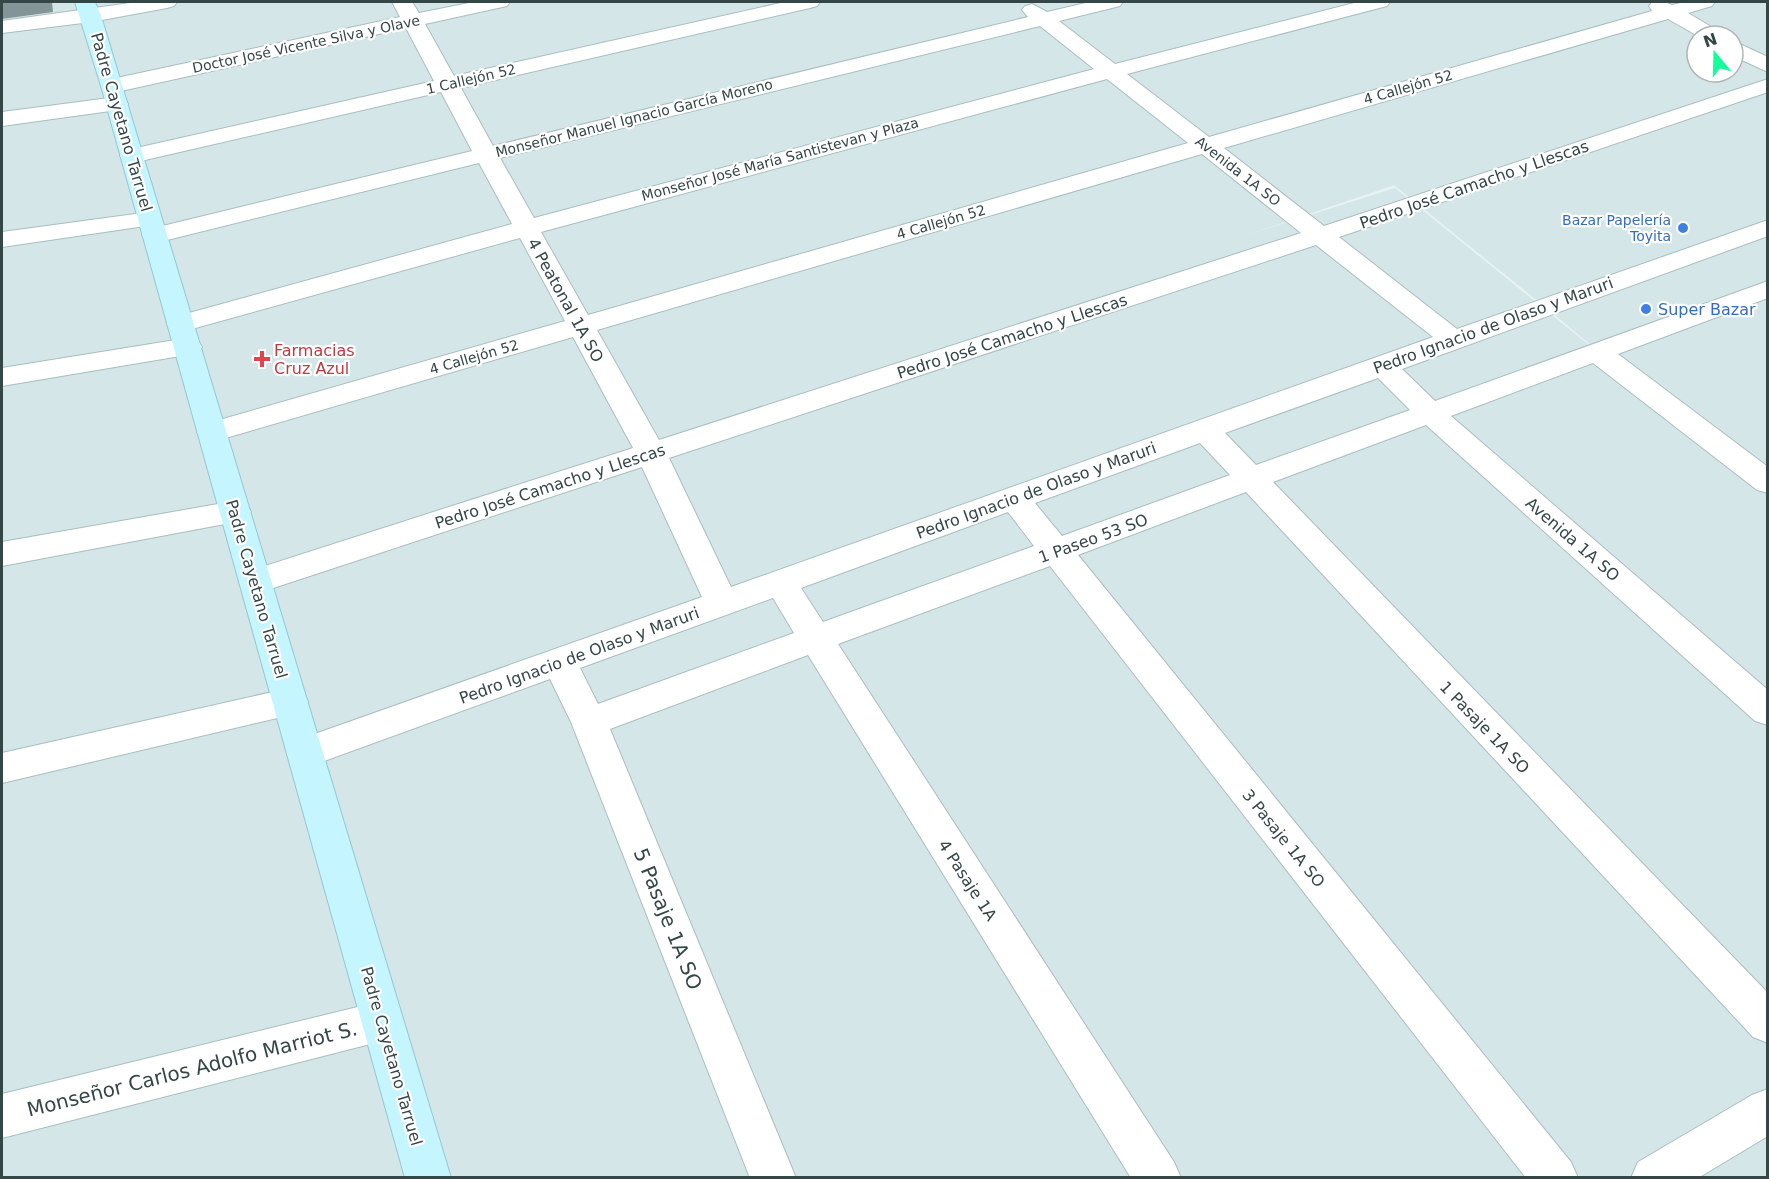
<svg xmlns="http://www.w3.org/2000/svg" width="1769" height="1179" font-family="'DejaVu Sans',sans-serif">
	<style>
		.residential { fill: #d4e6e8; fill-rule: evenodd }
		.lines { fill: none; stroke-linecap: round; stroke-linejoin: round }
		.street-casing { stroke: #a8bec0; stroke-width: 2 }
		.secondary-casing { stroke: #92c8d2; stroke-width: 2 }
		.street { fill: #fff; fill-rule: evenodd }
		.secondary { fill: #c5f5ff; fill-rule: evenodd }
		.shaded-wall { fill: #839596 }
		.shop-dot { fill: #3f7fe0; stroke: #fff; stroke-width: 2 }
		.health-dot { fill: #e0444e; stroke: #fff; stroke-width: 2 }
		.labels { text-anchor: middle; stroke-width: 4.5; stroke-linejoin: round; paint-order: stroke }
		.far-street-label { font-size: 14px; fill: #354647; stroke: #fff }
		.far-shop-label { font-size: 14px; fill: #366cbe; stroke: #fff; text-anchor: end }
		.street-label { font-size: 16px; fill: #354647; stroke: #fff }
		.shop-label { font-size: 16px; fill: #366cbe; stroke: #fff; text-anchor: start }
		.health-label { font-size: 16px; fill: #be3a42; stroke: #fff; text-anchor: start }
		.near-street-label { font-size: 20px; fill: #354647; stroke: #fff }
	</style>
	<rect width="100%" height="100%" fill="#e6f2f4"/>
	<g class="residential">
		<path d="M2,2H1767V226L1539,302L1394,185L1244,236L1395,188L1648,393L1767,486V1177H439L249,577L286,697L2,756ZM1697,36H1733V72H1697Z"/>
		<polygon points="1767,229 1767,481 1598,351 1543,305"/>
		<polygon points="289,704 408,1177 2,1177 2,765"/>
	</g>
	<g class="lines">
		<g class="street-casing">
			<g id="street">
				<polygon points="137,2 177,2 174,6 167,8 91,22 2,33 2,21"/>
				<path d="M392,2H412L419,13L474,2H510L507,6L425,24L454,76L785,2H820L817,6L810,8L461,88L493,146L1028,17L1022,10L1025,6L1032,4L1047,12L1090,2H1123L1120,6L1059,21L1115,64L1358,2H1390L1387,6L1127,74L1209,137L1652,11L1649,6L1652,2H1665L1672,5L1685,2H1715L1712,6L1688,13L1720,32L1723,36H1698L1668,19L1224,148L1324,226L1768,79V92L1339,237L1457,329L1768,220V236L1402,369L1435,401L1768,281V298L1618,354L1768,467V493L1757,490L1593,363L1451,416L1768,690V725L1755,721L1426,425L1273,482L1768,993V1043L1753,1037L1246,492L1078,555L1571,1162L1578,1178H1526L1050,566L838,644L1174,1162L1181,1178H1131L808,655L610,729L796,1178H750L571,722L550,679L305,768L292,764L287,753L292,742L702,597L642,467L255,594L243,591L239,582L243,573L633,448L573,337L212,442L202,439L197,432L202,425L565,321L520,238L181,332L171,330L167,324L171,318L512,224L479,163L155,243L146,240L142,235L146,230L472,151L441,92L132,163L124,161L120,156L124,151L132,149L434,81L406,28L112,93L104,91L101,86L104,81L112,79L400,17ZM1040,26L1094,69L534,218L500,158ZM1107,79L1188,143L588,315L541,232ZM1202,154L1301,233L659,440L597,330ZM1316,245L1433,337L731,587L669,458ZM1378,378L1410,410L1256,465L1225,433ZM1200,443L1230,475L1062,536L1035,503ZM1008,512L1034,546L823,622L801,588ZM773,598L794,633L598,704L580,668Z"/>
				<polygon points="1733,41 1768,57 1768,72 1733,56"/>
				<polygon points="117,97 125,99 128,104 125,109 2,126 2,112"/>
				<polygon points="150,212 159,214 162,219 159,224 2,247 2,232"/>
				<polygon points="188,338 198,341 202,347 198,353 2,386 2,368"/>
				<polygon points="235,501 246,504 251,512 246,520 2,566 2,542"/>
				<polygon points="290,688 303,692 308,702 303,712 2,783 2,753"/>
				<polygon points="382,1001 397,1007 403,1021 397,1035 382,1041 2,1138 2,1094"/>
				<polygon points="1768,1089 1768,1136 1698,1178 1631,1178 1638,1162 1752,1095"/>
			</g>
		</g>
		<g class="secondary-casing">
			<polygon id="secondary" points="75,2 95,2 101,16 451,1178 405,1178 101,86"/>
		</g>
		<use href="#street" class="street"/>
		<use href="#secondary" class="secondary"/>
	</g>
	<polygon class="shaded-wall" points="2,2 52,2 53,12 2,19"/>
	<g class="shop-dot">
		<circle cx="1683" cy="228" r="6"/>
		<circle cx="1646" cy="309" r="6"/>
	</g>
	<path class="health-dot" d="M259 350h6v6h6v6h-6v6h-6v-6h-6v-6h6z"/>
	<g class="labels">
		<g class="far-street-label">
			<text transform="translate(306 44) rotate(-12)" y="5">Doctor José Vicente Silva y Olave</text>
			<text transform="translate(471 79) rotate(-13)" y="5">1 Callejón 52</text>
			<text transform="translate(1408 87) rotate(-16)" y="5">4 Callejón 52</text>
			<text transform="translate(634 118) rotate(-14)" y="5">Monseñor Manuel Ignacio García Moreno</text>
			<text transform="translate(780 159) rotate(-15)" y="5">Monseñor José María Santistevan y Plaza</text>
			<text transform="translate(1238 171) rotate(38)" y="5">Avenida 1A SO</text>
			<text transform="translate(941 222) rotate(-16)" y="5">4 Callejón 52</text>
			<text transform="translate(474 357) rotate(-16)" y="5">4 Callejón 52</text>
		</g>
		<g class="far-shop-label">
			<text x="1671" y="225">Bazar Papelería<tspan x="1671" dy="16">Toyita</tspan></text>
		</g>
		<g class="street-label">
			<text transform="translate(122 122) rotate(74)" y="6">Padre Cayetano Tarruel</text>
			<text transform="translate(1474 184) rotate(-19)" y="6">Pedro José Camacho y Llescas</text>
			<text transform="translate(566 300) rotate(61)" y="6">4 Peatonal 1A SO</text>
			<text transform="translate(1493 325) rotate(-20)" y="6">Pedro Ignacio de Olaso y Maruri</text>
			<text transform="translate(1012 336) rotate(-18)" y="6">Pedro José Camacho y Llescas</text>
			<text transform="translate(550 486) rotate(-18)" y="6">Pedro José Camacho y Llescas</text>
			<text transform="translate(1036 490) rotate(-20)" y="6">Pedro Ignacio de Olaso y Maruri</text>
			<text transform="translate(1093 538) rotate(-20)" y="6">1 Paseo 53 SO</text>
			<text transform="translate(1573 539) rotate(41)" y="6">Avenida 1A SO</text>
			<text transform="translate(257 589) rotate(74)" y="6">Padre Cayetano Tarruel</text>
			<text transform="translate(579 655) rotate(-20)" y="6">Pedro Ignacio de Olaso y Maruri</text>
			<text transform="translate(1485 727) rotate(46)" y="6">1 Pasaje 1A SO</text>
			<text transform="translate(1284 838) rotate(51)" y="6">3 Pasaje 1A SO</text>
			<text transform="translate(968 880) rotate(57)" y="6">4 Pasaje 1A</text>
			<text transform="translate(392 1056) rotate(74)" y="6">Padre Cayetano Tarruel</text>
		</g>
		<g class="shop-label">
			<text x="1658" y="315">Super Bazar</text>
		</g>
		<g class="health-label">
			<text x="274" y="356">Farmacias<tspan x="274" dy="18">Cruz Azul</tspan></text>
		</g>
		<g class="near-street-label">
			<text transform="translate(668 919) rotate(68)" y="7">5 Pasaje 1A SO</text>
			<text transform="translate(192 1069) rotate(-14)" y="7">Monseñor Carlos Adolfo Marriot S.</text>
		</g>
	</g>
	<rect width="1769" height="1179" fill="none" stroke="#354647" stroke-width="6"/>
	<g transform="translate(1715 54) rotate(341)"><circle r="28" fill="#ffffff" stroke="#aeb5b5" stroke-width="1.5"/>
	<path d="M0-4.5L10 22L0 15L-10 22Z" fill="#12ff99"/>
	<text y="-9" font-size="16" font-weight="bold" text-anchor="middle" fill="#354647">N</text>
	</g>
</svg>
